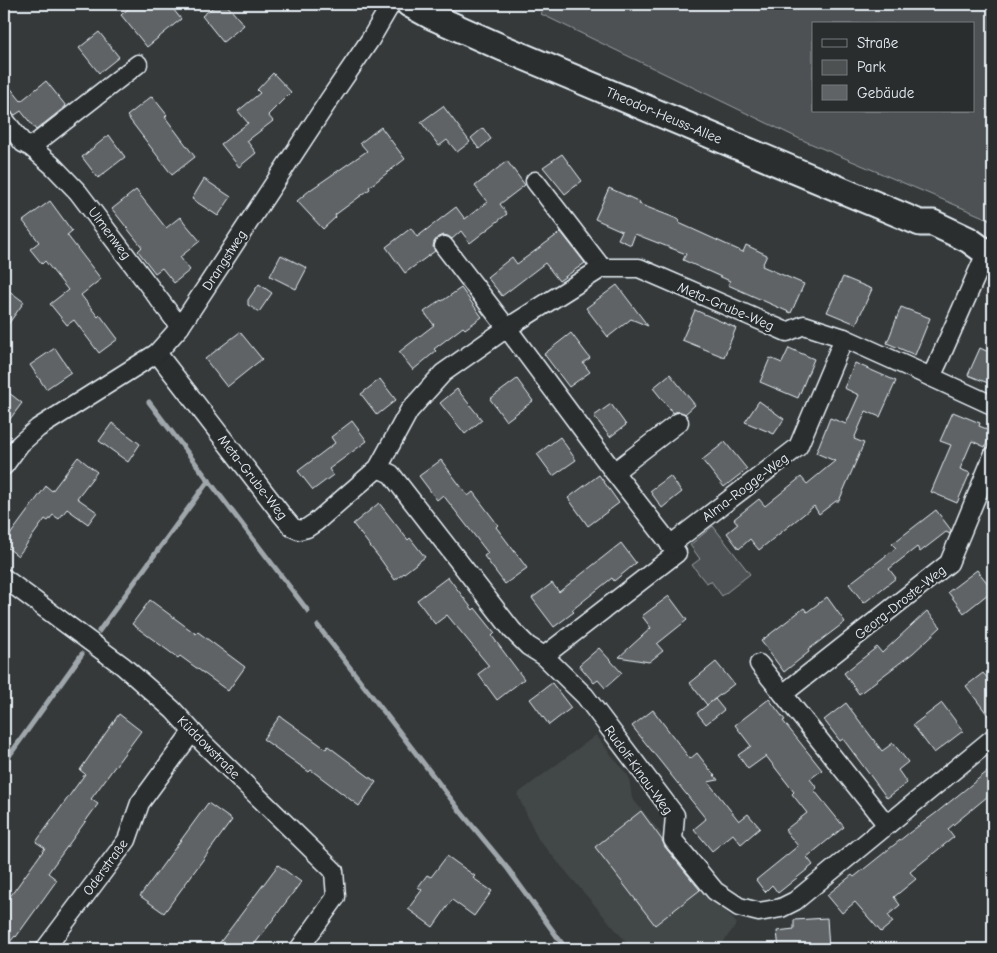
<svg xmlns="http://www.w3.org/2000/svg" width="997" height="953" font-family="'Comic Neue',sans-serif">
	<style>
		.built { fill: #424647 }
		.green { fill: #4d5152; stroke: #9aa1a5; fill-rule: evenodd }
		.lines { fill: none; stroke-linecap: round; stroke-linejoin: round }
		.stream { stroke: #a0a7ac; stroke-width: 5 }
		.building { fill: #5f6365; stroke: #e8f1f8 }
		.street-casing { stroke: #e8f1f8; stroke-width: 21 }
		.secondary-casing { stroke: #e8f1f8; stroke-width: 29 }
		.street { stroke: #2a2d2e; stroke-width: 18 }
		.secondary { stroke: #2a2d2e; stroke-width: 25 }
		.labels { text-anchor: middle; stroke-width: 4.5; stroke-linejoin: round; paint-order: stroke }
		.street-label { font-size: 14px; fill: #e8f1f8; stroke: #2a2d2e }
	</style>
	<rect width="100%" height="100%" fill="#35393a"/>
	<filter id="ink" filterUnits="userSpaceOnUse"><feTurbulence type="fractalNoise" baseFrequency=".02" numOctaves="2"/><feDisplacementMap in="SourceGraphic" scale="10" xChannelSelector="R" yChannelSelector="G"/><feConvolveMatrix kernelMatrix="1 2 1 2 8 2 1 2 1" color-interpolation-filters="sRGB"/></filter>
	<g filter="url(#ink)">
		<polygon class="built" points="596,735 629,777 632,798 737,924 718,949 632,949 538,839 517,794"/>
		<g class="green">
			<path d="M544,4H993V221L800,139L541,14ZM813,24H973V111H813Z"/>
			<polygon points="713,526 750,574 722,596 711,581 706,583 692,565 700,559 690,545"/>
		</g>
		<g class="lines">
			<g class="stream">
				<polyline points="149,402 308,611"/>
				<polyline points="318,626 461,812 508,869 566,949"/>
				<polyline points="99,631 209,480"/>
				<polyline points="4,763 82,654"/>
			</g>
		</g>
		<g class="building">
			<polygon points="134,4 169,4 181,19 147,47 121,15"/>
			<polygon points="217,4 226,4 244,25 223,42 202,16"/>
			<polygon points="99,32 119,57 99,73 79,48"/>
			<polygon points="273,73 291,92 268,115 273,121 247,141 256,153 239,167 221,144 248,123 238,111 260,93 257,90"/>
			<polygon points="4,80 21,101 46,81 66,106 36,130 21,111 15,115 4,106"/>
			<polygon points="152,96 167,115 165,117 195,157 172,175 127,116"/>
			<polygon points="443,106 470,142 457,152 447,140 439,146 421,122"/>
			<polygon points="381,127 405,159 369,187 370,189 335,215 336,217 323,229 297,201 310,190 367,151 360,143"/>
			<polygon points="483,128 491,139 479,149 471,138"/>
			<polygon points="109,135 125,157 98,178 82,157"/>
			<polygon points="562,154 582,181 565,194 543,167"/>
			<polygon points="507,161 525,185 500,204 507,214 470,243 461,231 452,239 448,236 443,235 438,237 434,242 433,247 435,251 405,273 386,247 411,228 417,237 456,207 465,219 487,202 475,186"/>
			<polygon points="204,179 231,197 218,216 192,199"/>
			<polygon points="609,188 640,202 639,204 680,220 679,223 743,252 746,245 767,255 762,266 804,284 791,313 728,285 730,281 683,260 686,254 635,234 631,245 618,239 622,231 595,219"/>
			<polygon points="136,190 166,228 180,217 200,241 180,257 190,270 174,283 162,268 155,273 138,251 142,247 112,209"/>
			<polygon points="50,201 72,231 67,235 101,279 81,295 98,317 100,315 118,339 99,353 74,320 67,325 50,304 68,290 45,261 42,264 30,249 39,242 23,221"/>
			<polygon points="561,232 585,263 559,281 545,263 502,296 487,277 512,257 517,264"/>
			<polygon points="281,255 307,268 296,289 270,276"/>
			<polygon points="843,277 872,289 856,324 827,312"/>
			<polygon points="259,284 272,293 259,312 248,305 248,300"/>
			<polygon points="617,285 648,326 631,319 608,337 586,308"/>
			<polygon points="4,287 24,302 4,330"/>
			<polygon points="461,288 482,317 465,329 463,327 434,349 436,351 413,370 399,352 434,325 424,312 441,300 442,301"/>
			<polygon points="901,307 930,318 915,355 887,343"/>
			<polygon points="695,310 736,328 724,357 682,340"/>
			<polygon points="240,332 262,359 227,387 205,359"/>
			<polygon points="571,333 590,358 583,363 590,372 569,387 544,354"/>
			<polygon points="55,348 71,372 46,389 30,365"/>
			<polygon points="789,348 814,359 798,398 760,382 770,358 782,363"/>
			<polygon points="980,348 993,354 993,385 968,375"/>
			<polygon points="855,363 896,381 880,417 866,411 854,439 864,443 839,501 836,501 819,514 814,506 759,550 750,539 739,549 727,533 738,524 734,519 759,499 765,506 801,477 807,484 835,461 816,453 830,418 846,424 859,395 844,388"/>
			<polygon points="670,374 695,405 685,414 678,411 673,413 653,388"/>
			<polygon points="380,379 396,400 377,415 361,394"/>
			<polygon points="517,379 533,401 506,421 490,399"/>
			<polygon points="4,389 22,403 4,427"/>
			<polygon points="457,389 482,420 465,434 440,403"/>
			<polygon points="759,401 784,419 774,434 745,422"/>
			<polygon points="611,404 626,425 610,437 594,416"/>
			<polygon points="953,412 980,423 979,426 992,431 985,447 972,441 960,469 970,473 957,503 931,492 951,445 940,441"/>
			<polygon points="352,421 367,441 329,469 333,475 313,490 298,471 335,443 331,437"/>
			<polygon points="112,423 140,444 128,462 99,441"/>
			<polygon points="560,437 576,460 553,476 537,454"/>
			<polygon points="725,442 747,469 724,487 702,460"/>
			<polygon points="78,457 97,472 77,498 97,512 88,524 67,509 59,519 53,515 48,521 45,519 18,556 4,545 4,543 46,486 52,491"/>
			<polygon points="441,460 468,496 473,492 498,525 496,527 527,568 505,584 484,556 488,553 443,495 437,500 419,476"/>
			<polygon points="599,475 619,503 588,526 568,498"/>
			<polygon points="670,476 682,492 662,508 650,491"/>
			<polygon points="379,503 408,540 410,538 425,557 395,580 381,560 353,524"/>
			<polygon points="936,510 951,530 950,534 946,532 920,552 917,547 889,569 896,578 864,603 849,584 896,548 892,544"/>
			<polygon points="621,543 636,563 614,581 612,578 572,610 574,612 554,627 532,598 552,583 559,592"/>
			<polygon points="977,570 993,590 964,613 948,592"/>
			<polygon points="448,577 473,610 475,608 495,633 492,636 524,679 497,700 478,674 489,666 447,615 435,624 417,600"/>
			<polygon points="669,596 687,620 657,644 663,651 649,662 619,657 651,628 642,616"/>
			<polygon points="827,597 845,622 808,650 809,652 784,672 761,641 804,608 807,612"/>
			<polygon points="150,600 196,634 198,632 245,667 228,691 180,656 178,658 132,624"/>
			<polygon points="927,611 941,627 913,653 859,694 844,673 877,647 882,653"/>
			<polygon points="599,648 622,673 605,688 598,680 594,683 579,665"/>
			<polygon points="716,662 734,684 707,705 690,683"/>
			<polygon points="983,673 993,684 993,722 966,686"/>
			<polygon points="552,683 571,708 549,725 530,699"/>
			<polygon points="715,699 724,710 706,724 697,713"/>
			<polygon points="769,699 785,720 783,721 822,770 810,779 817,788 814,790 844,827 807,857 813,865 778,893 772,885 765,892 756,880 798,846 785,830 807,813 792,794 794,792 766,756 748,769 738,755 751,746 735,725"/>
			<polygon points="846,703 882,751 893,743 908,762 898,770 907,783 887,798 843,739 840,741 824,720"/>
			<polygon points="942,703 963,731 934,753 913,725"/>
			<polygon points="653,710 690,759 697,753 718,780 708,782 739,821 748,814 760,828 741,844 733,834 712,851 694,829 706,819 632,726"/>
			<polygon points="119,714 141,731 91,799 98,804 48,873 57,880 16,937 15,936 4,949 4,905 45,848 36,842 85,774 80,770"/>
			<polygon points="280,716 326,749 328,746 376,782 359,806 311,770 309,772 263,739"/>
			<polygon points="993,767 993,792 948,829 954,837 910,872 916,879 894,897 900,905 888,915 893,922 881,932 855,902 842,913 827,895 852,875 854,877 909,833 936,813"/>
			<polygon points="208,803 232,820 164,913 140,896"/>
			<polygon points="641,811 662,840 665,847 700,890 655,925 595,847"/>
			<polygon points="447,856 475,876 473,878 492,891 474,916 452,900 433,927 408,909 422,890 418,887 427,875 431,877"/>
			<polygon points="278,865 301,882 251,949 215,949"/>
			<polygon points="827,918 829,949 779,949 777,931 794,929 794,920"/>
		</g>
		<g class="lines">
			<g class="street-casing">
				<g id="street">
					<polyline points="4,119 23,143 31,147 53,166 78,192 180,327"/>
					<polyline points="31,147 138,64"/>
					<polyline points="535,181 602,268"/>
					<polyline points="444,246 507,328 614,472 677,553 544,656"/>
					<polyline points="157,353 282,515 292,527 299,530 307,528 316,522 378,468 409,411 443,373 507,328 602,268 639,268 787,332 804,325 844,338 931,377 940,358 987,251"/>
					<polyline points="931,377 992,405 993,407"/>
					<polyline points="4,466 20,444 38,428 157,353 180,327 329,100 370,40 391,4"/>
					<polyline points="378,468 391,474 512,630 528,646 544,656 585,696 675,815 673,840 715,891 739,907 759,912 781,908 795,901 993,738"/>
					<polyline points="614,472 679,422"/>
					<polyline points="670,545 798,447 844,338"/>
					<polyline points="4,578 123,666 173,710 203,743 334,871 336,897 299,949"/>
					<polyline points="759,664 783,694"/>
					<polyline points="887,825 783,694 949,563 993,456"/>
					<polyline points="45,949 127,840 140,803 192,732"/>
				</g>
			</g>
			<g class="secondary-casing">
				<polyline id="secondary" points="409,4 431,16 503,48 920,223 933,223 969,240 980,248 993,254"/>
			</g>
			<use href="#street" class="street"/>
			<use href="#secondary" class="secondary"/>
		</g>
	</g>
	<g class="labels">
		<g class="street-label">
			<text transform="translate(664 115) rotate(23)" y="5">Theodor-Heuss-Allee</text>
			<text transform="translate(110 233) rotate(53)" y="5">Ulmenweg</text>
			<text transform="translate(224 260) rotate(-57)" y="5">Drangstweg</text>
			<text transform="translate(726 306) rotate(23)" y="5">Meta-Grube-Weg</text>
			<text transform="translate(253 477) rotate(52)" y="5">Meta-Grube-Weg</text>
			<text transform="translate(745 487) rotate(-37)" y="5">Alma-Rogge-Weg</text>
			<text transform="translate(900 602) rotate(-38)" y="5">Georg-Droste-Weg</text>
			<text transform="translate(209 747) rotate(45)" y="5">Küddowstraße</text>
			<text transform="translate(639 770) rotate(54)" y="5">Rudolf-Kinau-Weg</text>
			<text transform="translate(105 867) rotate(-54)" y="5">Oderstraße</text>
		</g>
	</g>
	<rect width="997" height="953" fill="none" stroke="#2a2d2e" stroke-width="20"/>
	<rect x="10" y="10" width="977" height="933" fill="none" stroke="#e8f1f8" stroke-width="2" filter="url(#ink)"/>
	<rect x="812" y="22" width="162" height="90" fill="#2a2d2e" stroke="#767b7f"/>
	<rect x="822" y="39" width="25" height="8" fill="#2a2d2e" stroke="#767b7f"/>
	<text x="857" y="48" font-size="15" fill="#e8f1f8">Straße</text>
	<rect x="822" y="60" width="25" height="15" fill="#4d5152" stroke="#767b7f"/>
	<text x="857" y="72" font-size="15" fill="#e8f1f8">Park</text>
	<rect x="822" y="85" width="25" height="15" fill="#5f6365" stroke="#767b7f"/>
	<text x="857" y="98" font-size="15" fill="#e8f1f8">Gebäude</text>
</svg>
